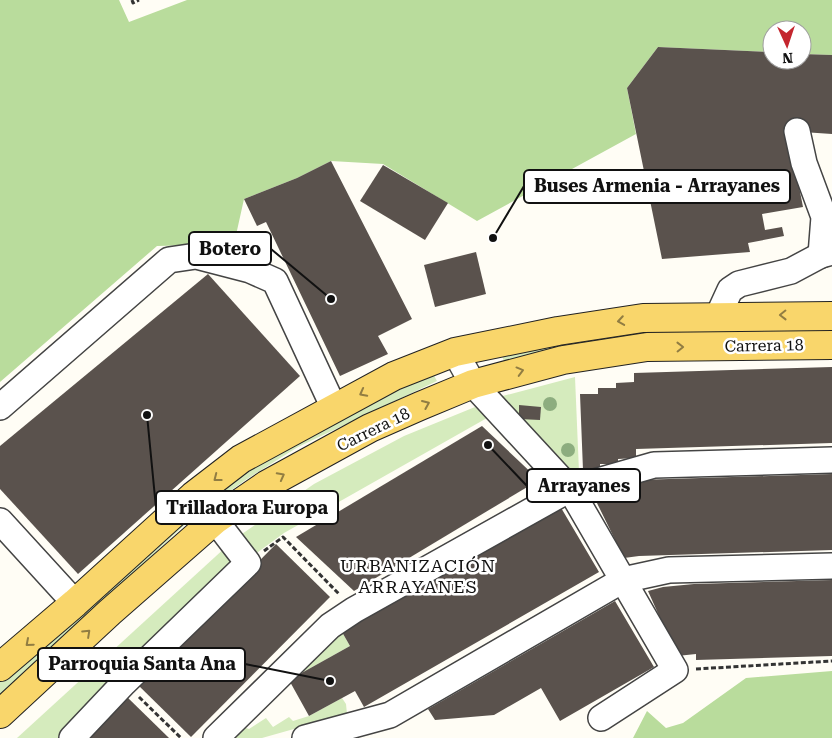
<svg xmlns="http://www.w3.org/2000/svg" width="832" height="738" font-family="'Roboto Serif',serif">
	<style>
		.green { fill: #d5ebbd }
		.forest { fill: #b9dc9c }
		.building { fill: #5a524d }
		.lines { fill: none; stroke-linecap: round; stroke-linejoin: round }
		.minor-casing { stroke: #444; stroke-width: 28 }
		.major-casing { stroke: #222; stroke-width: 30 }
		.path { stroke: #333; stroke-width: 3; stroke-dasharray: 5 2.5; stroke-linecap: butt }
		.minor { stroke: #fff; stroke-width: 25 }
		.major { stroke: #f9d66b; stroke-width: 28 }
		.tree { fill: #8dad7f }
		.oneway { stroke: #917d42 }
		.labels { text-anchor: middle; stroke-width: 5; stroke-linejoin: round; paint-order: stroke }
		.street-label { font-size: 16px; fill: #111; stroke: #fff }
		.neighbourhood-label { font-size: 18px; letter-spacing: 1px; fill: #111; stroke: #fff }
		.leader { fill: none; stroke: #111; stroke-width: 2 }
		.callout-dot { fill: #111; stroke: #fff; stroke-width: 2 }
		.callout { fill: #fff; stroke: #111; stroke-width: 2 }
		.callout-label { font-size: 18px; text-anchor: middle; font-weight: bold; fill: #111 }
	</style>
	<rect width="100%" height="100%" fill="#fffdf5"/>
	<g class="green">
		<polygon points="832,325 832,337 505,364 502,356 643,327"/>
		<polygon points="432,372 437,381 298,447 247,479 192,518 0,697 0,681 186,514 240,471"/>
		<polygon points="575,377 579,472 565,471 499,397"/>
		<polygon points="475,407 487,418 284,533 254,555 239,536 314,484 404,436"/>
		<polygon points="227,546 236,557 62,738 17,738"/>
		<polygon points="342,632 350,646 289,680"/>
		<polygon points="342,698 346,704 347,714 262,738 232,738 243,727 249,729 266,718 273,727 289,717 293,721 309,716"/>
	</g>
	<g class="forest">
		<polygon points="0,0 119,0 129,22 187,0 832,0 832,55 802,54 802,30 772,30 772,52 658,47 627,88 636,134 477,221 383,164 331,161 297,178 244,199 234,244 157,246 0,382"/>
		<polygon points="832,671 832,738 633,738 647,711 666,728 683,723 746,678"/>
	</g>
	<g class="building">
		<polygon points="658,47 772,52 772,60 802,60 802,54 832,55 832,134 788,131 803,207 762,214 765,230 782,227 784,236 748,243 750,252 662,259 627,88"/>
		<polygon points="331,161 412,319 378,336 388,354 340,376 266,222 257,226 244,199 297,178"/>
		<polygon points="383,165 448,203 425,240 360,201"/>
		<polygon points="476,252 486,294 435,307 424,265"/>
		<polygon points="208,274 300,376 78,574 0,489 0,446"/>
		<polygon points="832,367 832,443 636,449 636,458 618,459 618,464 600,464 600,469 583,470 580,394 598,394 598,388 616,388 616,383 634,382 634,373"/>
		<polygon points="519,405 541,407 540,420 519,419"/>
		<polygon points="482,426 539,480 354,591 296,537"/>
		<polygon points="832,474 832,550 639,556 624,558 594,497 637,480"/>
		<polygon points="560,506 599,572 364,707 355,691 309,716 289,680 350,646 342,632"/>
		<polygon points="276,544 330,597 191,737 137,684"/>
		<polygon points="832,580 832,656 696,660 696,654 677,656 648,591 663,587 694,584"/>
		<polygon points="615,601 654,667 560,721 541,688 494,715 435,720 428,709"/>
		<polygon points="125,695 169,738 83,738"/>
	</g>
	<g class="lines">
		<g class="minor-casing">
			<g id="minor">
				<polyline points="797,131 804,163 824,217 821,255"/>
				<polyline points="718,316 730,290 739,284 791,271 821,255 832,252"/>
				<polyline points="455,352 473,384 570,489 675,670 601,718"/>
				<polyline points="0,407 169,260 196,256 250,270 275,281 334,408"/>
				<polyline points="0,521 75,603"/>
				<polyline points="72,738 124,683 248,563 215,520"/>
				<polyline points="216,738 330,626 354,610 570,489 654,465 832,460"/>
				<polyline points="305,738 390,715 623,580 669,570 832,566"/>
			</g>
		</g>
		<g class="major-casing">
			<g id="major">
				<polyline points="0,667 75,603 193,496 241,459 394,376 455,352 558,331 643,318 832,316"/>
				<polyline points="0,714 110,612 215,520 266,485 370,428 420,406 473,384 563,360 647,347 832,345"/>
			</g>
		</g>
		<g class="path">
			<polyline points="132,0 133,3 139,0"/>
			<polyline points="264,551 283,537 340,595"/>
			<polyline points="696,669 832,661"/>
			<polyline points="139,697 181,738"/>
		</g>
		<use href="#minor" class="minor"/>
		<use href="#major" class="major"/>
	</g>
	<g class="tree">
		<circle cx="550" cy="404" r="7"/>
		<circle cx="568" cy="450" r="7"/>
	</g>
	<defs><path id="oneway-chevron" d="M-2-3.5L2.5 0L-2 3.5" fill="none" stroke-width="1.6" stroke-linecap="round" stroke-linejoin="round" transform="scale(1.25)"/></defs>
	<g class="oneway">
		<use href="#oneway-chevron" transform="translate(783 315) rotate(179)"/>
		<use href="#oneway-chevron" transform="translate(621 321) rotate(171)"/>
		<use href="#oneway-chevron" transform="translate(680 347) rotate(-1)"/>
		<use href="#oneway-chevron" transform="translate(520 371) rotate(-15)"/>
		<use href="#oneway-chevron" transform="translate(363 393) rotate(152)"/>
		<use href="#oneway-chevron" transform="translate(426 404) rotate(-23)"/>
		<use href="#oneway-chevron" transform="translate(281 476) rotate(-28)"/>
		<use href="#oneway-chevron" transform="translate(217 478) rotate(142)"/>
		<use href="#oneway-chevron" transform="translate(87 633) rotate(-43)"/>
		<use href="#oneway-chevron" transform="translate(29 643) rotate(139)"/>
	</g>
	<g class="labels">
		<g class="street-label">
			<text transform="translate(764 345) rotate(-1)" y="6">Carrera 18</text>
			<text transform="translate(373 429) rotate(-26)" y="6">Carrera 18</text>
		</g>
		<g class="neighbourhood-label">
			<text x="418" y="572">URBANIZACIÓN<tspan x="418" dy="21">ARRAYANES</tspan></text>
		</g>
	</g>
	<path class="leader" d="M493 238L524 186M331 299L271 249M488 445L527 486M147 415L156 508M330 681L245 664"/>
	<g class="callout-dot">
		<circle cx="493" cy="238" r="5"/>
		<circle cx="331" cy="299" r="5"/>
		<circle cx="488" cy="445" r="5"/>
		<circle cx="147" cy="415" r="5"/>
		<circle cx="330" cy="681" r="5"/>
	</g>
	<g class="callout">
		<rect x="524" y="170" width="266" height="33" rx="5"/>
		<rect x="189" y="232" width="82" height="33" rx="5"/>
		<rect x="527" y="469" width="113" height="33" rx="5"/>
		<rect x="156" y="491" width="182" height="33" rx="5"/>
		<rect x="38" y="648" width="207" height="33" rx="5"/>
	</g>
	<g class="callout-label">
		<text x="657" y="192">Buses Armenia - Arrayanes</text>
		<text x="230" y="255">Botero</text>
		<text x="584" y="492">Arrayanes</text>
		<text x="247" y="514">Trilladora Europa</text>
		<text x="142" y="670">Parroquia Santa Ana</text>
	</g>
	<g transform="translate(787 45) rotate(177)"><circle r="24" fill="#ffffff" stroke="#a0a0a0"/>
	<path d="M0-4L9 19L0 12L-9 19Z" fill="#c4262e"/>
	<text y="-8" font-size="14" font-weight="bold" text-anchor="middle" fill="#111111">N</text>
	</g>
</svg>
